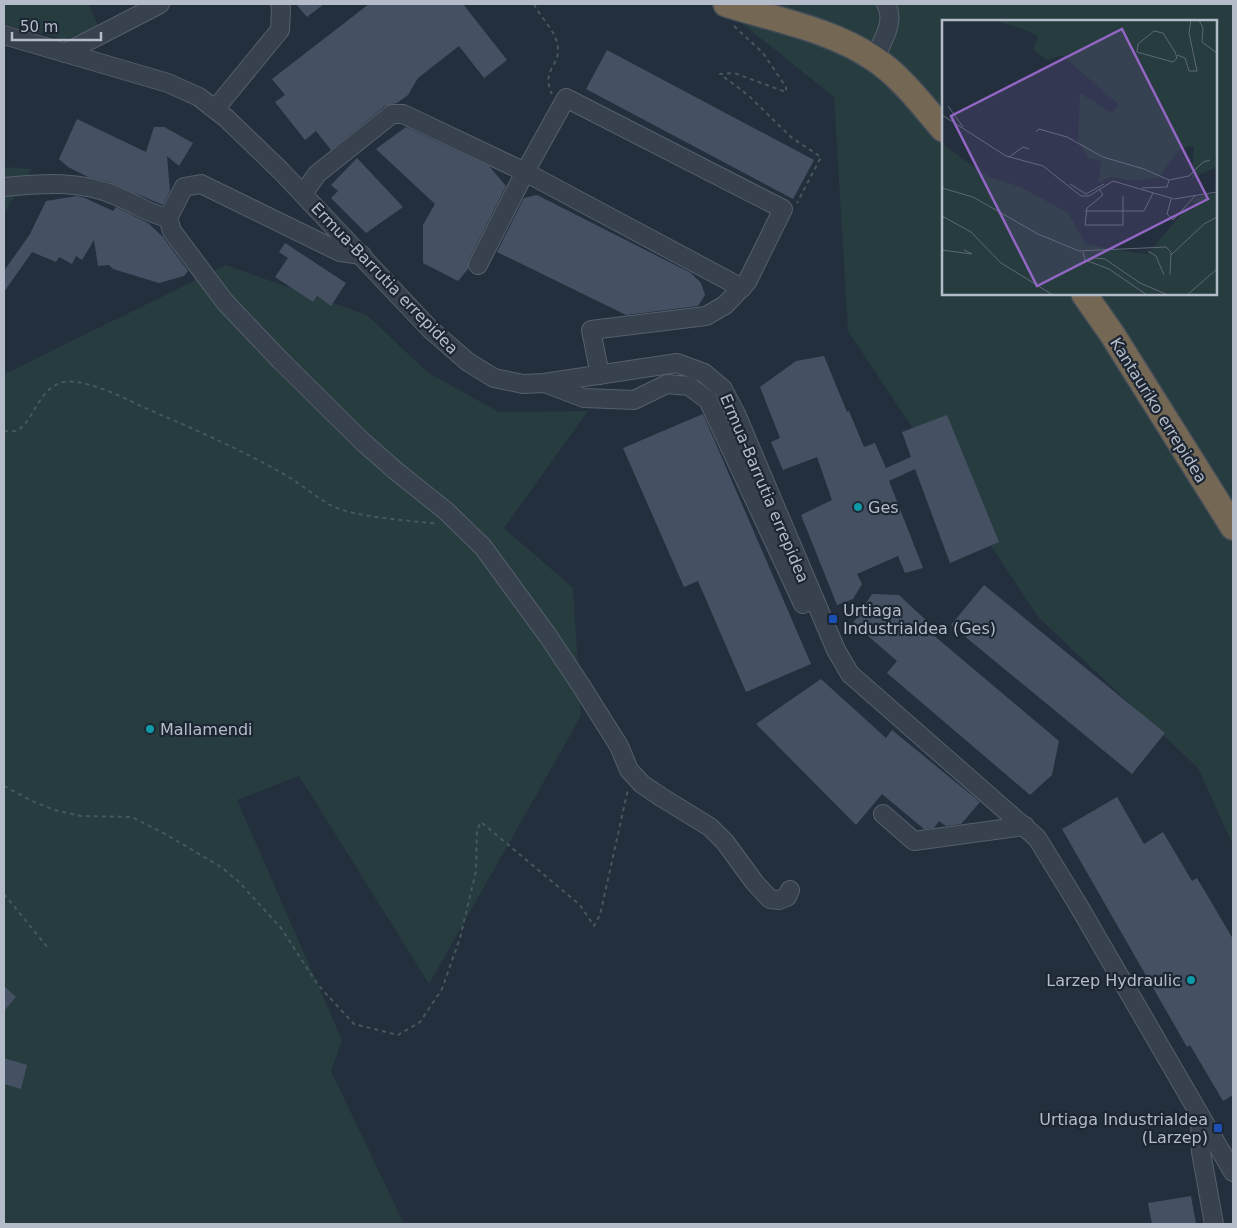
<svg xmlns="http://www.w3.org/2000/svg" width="1237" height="1228" font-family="'DejaVu Sans',sans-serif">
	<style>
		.green { fill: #263c3f; fill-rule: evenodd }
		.building { fill: #455162 }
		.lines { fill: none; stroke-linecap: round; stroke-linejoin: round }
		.minor-casing { stroke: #565f6c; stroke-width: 20 }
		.highway-casing { stroke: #434c59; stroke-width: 28 }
		.path { stroke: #44595c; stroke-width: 2; stroke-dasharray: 4 4; stroke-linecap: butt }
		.minor { stroke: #38414e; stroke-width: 18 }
		.highway { stroke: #746855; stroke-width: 25 }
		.culture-dot { fill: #0f9aa8; stroke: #1d2633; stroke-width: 2 }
		.transit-dot { fill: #1a4fb4; stroke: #1d2633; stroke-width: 2 }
		.labels { text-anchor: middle; stroke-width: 4.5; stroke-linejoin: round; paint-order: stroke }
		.street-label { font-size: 16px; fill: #b4bcc9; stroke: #1d2633 }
		.poi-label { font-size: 16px; fill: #b4bcc9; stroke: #1d2633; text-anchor: start }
		.inset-road { fill: none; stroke: #5e6776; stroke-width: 1 }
		.view { fill: #9266c3; fill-opacity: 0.15; stroke: #9266c3; stroke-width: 2.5 }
		.inset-edge { fill: none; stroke: #b4bcc9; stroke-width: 2.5 }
	</style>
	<rect width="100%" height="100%" fill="#242f3e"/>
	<g class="green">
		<polygon points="4,4 88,4 100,30 63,39 4,24"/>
		<path d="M718,4H1233V845L1198,768L1039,618L848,331L834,97ZM943,21H1216V294H943Z"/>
		<polygon points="4,167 32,169 4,213"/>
		<polygon points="226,265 367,315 427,372 499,412 588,411 504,528 573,588 581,716 429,984 299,776 237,800 342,1040 331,1071 404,1224 4,1224 4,372 7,373"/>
	</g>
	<g class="building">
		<polygon points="296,4 324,4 307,17"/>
		<polygon points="369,4 463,4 507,60 484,78 459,46 418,78 408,95 397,103 385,106 331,150 316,131 305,140 275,102 285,95 272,79"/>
		<polygon points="607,50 814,160 793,199 586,89"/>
		<polygon points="77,119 146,152 154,127 164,127 193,143 179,166 167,156 170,191 163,205 109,182 88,177 68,167 59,159"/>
		<polygon points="406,127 489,166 506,186 469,260 468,269 458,281 423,263 423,225 435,204 376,149"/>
		<polygon points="357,158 403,207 366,233 331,198 338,191 331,185"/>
		<polygon points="537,195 691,273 701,283 705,295 698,306 626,315 497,252 524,198"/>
		<polygon points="77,196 85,198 113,211 116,207 148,223 163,237 188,271 184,276 159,283 113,269 109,265 98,266 94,240 82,260 76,256 72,264 59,257 56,262 32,252 4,292 4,271 30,234 46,201"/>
		<polygon points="285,243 346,283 331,306 317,296 313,302 275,277 288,258 279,252"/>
		<polygon points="824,356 847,412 849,411 864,447 875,443 886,468 911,457 902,432 947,415 999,542 950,563 915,469 889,481 923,568 905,573 898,556 857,574 862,584 853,599 837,605 801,515 832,500 817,457 783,470 771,442 780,438 760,387 796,361"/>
		<polygon points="703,414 811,664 746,692 698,581 684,587 623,448"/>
		<polygon points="984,585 1165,733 1132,774 951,625"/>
		<polygon points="872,594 899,595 929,623 925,628 1059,741 1052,775 1030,795 887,673 897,661 853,623"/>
		<polygon points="821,679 886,738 892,730 980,802 961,824 946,826 939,821 934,828 924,829 882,794 856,825 756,724"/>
		<polygon points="1117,797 1144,844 1163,832 1192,881 1197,878 1233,939 1233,1095 1223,1101 1190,1045 1187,1047 1062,829"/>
		<polygon points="4,986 16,997 4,1011"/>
		<polygon points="4,1058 27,1065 21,1089 4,1084"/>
		<polygon points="1191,1196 1196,1224 1152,1224 1148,1203"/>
	</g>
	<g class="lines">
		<g class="minor-casing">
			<g id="minor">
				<polyline points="4,35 168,83 199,97 226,118 281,171 430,329 468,362 494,378 523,384 544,383 677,363 704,373 723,389 736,414 836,650 850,674 1037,838 1077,903 1233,1172"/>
				<polyline points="65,53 160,4"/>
				<path d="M874,59C882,42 896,21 886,4"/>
				<polyline points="215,109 280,30 281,8 280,4"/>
				<path d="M4,187C43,183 82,180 119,197C138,205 147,213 168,218"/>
				<polyline points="303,194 317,174 392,114 403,114 525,172 742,288"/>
				<polyline points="362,255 340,252 201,184 184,187 168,218 172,231 225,302 280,360 363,442 396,471 446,511 483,547 548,636 582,687 619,746 629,770 642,784 661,797 710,827 725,842 755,883 770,899 779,900 787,897 790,890"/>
				<polyline points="478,265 525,172 566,98 783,209 747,282 725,305 706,316 591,330 600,375"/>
				<polyline points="547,384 584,398 634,400 667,384 689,386 708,400 803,604"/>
				<polyline points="883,814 914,841 1025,826"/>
				<polyline points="1200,1117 1201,1152 1214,1224"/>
			</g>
		</g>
		<g class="highway-casing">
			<g id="highway">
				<path d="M726,4C776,20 829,29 873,58C901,76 922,105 943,129"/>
				<polyline points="1084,294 1112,334 1233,527"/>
			</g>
		</g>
		<g class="path">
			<path d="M534,4C541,19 557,31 558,49C559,66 541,71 552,94"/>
			<polyline points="734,26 763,53 786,87 786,92 734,73 720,74 748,95 792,138 821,157 797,203"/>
			<path d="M4,431C7,431 12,432 15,431C35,426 38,376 76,382C99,385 122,397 143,407C189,427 236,447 280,472C297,481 313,495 330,505C356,518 408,520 438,524"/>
			<polyline points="4,786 32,801 54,810 81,816 132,817 167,835 221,867 238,881 281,928 318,985 354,1024 398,1035 420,1022 442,989 460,938 476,871 477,830 481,822 580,905 594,926 600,915 628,789"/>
			<polyline points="4,894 48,948"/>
		</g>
		<use href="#minor" class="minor"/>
		<use href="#highway" class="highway"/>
	</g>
	<g class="culture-dot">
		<circle cx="858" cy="507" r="5"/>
		<circle cx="150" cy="729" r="5"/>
		<circle cx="1191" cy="980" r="5"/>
	</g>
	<g class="transit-dot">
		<rect x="828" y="614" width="10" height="10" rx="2.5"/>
		<rect x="1213" y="1123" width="10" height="10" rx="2.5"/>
	</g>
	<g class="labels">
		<g class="street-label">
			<text transform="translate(385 278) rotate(46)" y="6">Ermua-Barrutia errepidea</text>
			<text transform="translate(1159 410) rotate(58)" y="6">Kantauriko errepidea</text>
			<text transform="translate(765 488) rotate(67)" y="6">Ermua-Barrutia errepidea</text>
		</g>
		<g class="poi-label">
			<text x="868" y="513">Ges</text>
			<text x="843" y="616">Urtiaga<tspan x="843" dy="18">Industrialdea (Ges)</tspan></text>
			<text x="160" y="735">Mallamendi</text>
			<text x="1181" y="986" text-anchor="end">Larzep Hydraulic</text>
			<text x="1208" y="1125" text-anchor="end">Urtiaga Industrialdea<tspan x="1208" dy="18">(Larzep)</tspan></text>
		</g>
	</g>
	<g transform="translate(942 20)">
		<rect width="275" height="275" fill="#242f3e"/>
		<path d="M50,0H275V147L250,158L252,126L239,128L216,158L193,161L168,157L156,163L159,141L146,138L136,121L138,73L170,93L177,85L120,35L106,40L91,30L96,16L79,8ZM0,124L47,157L79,167L126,193L144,224L174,230L205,234L244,189L249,191L254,185L250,182L254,178L275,173V275H0Z" fill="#263c3f"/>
		<path class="inset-road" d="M257,0L261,8L260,22L275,33M212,11L221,13L233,32L235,38L231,42L195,32L196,24ZM235,35L243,38L247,51H255L247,13L249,0M6,86L21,107M0,95L64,136L101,146L139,176H147L171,161L232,179L275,172M94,112L97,109L125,117L161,137L202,149L227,160L225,167L200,168M67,137L81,127L87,129M227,160L247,156L261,142L268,140M128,164L144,174L162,164M0,168L31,177L96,214L137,231L224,227L229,232L228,255M157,169L161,175L145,188L143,205H181V176M229,179L225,194L231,200L253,176M143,191H202L211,173M0,196L29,212L59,243L111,275M0,230L30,234L22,230M206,231L214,236L222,255M141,232L143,240L167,249L205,275M229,235L262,204L275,197M145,241L153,238L163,239L198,263L226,275M245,275L275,249"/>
		<path class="view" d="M180,9L266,179L95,266L9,96Z"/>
		<rect width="275" height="275" class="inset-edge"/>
	</g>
	<rect width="1237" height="1228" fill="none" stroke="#b4bcc9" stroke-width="10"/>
	<path d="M12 32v8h89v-8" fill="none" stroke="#b4bcc9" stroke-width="2.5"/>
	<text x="20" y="32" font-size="15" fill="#b4bcc9" stroke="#1d2633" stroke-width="4" paint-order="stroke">50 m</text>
</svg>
